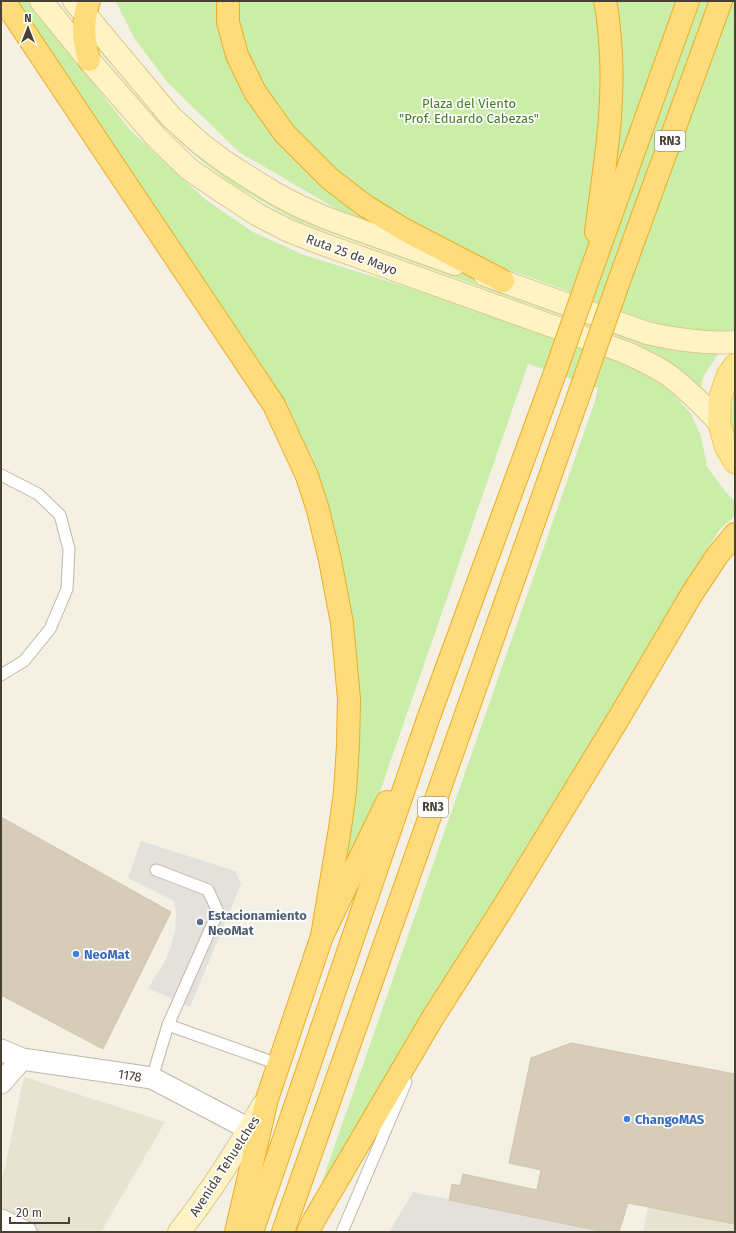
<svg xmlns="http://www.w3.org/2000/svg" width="736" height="1233" font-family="'Fira Sans',sans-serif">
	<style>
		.residential { fill: #e8e2d1 }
		.green { fill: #caeda8 }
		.parking { fill: #e4e1dd }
		.building { fill: #d7ccb8; stroke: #d2c5aa }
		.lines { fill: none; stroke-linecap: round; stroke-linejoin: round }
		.service-casing { stroke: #c0b8a5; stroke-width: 13 }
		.minor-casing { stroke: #c0b8a5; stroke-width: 23 }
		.secondary-casing { stroke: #d8c98e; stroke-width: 24 }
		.primary-casing { stroke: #f0c956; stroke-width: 24 }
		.trunk-casing { stroke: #eead24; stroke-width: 24 }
		.service { stroke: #fff; stroke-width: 11 }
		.minor { stroke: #fff; stroke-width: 21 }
		.secondary { stroke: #fff3c3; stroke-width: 22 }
		.primary { stroke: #ffe592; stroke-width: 22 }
		.trunk { stroke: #ffdc7b; stroke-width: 22 }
		.trunk-bridge-casing { stroke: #eead24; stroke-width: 24; stroke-linecap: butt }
		.trunk-bridge { stroke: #ffdc7b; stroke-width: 22 }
		.service-dot { fill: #5c6f8a; stroke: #fff; stroke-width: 1.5 }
		.shop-dot { fill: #3f7fe0; stroke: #fff; stroke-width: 1.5 }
		.labels { text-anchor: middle; stroke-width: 3.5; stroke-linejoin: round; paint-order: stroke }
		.shield { fill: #fff; stroke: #7e7970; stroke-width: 1 }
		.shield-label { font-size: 12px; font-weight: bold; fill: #474033 }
		.park-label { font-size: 13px; fill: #3f7e20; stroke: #fff }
		.street-label { font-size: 13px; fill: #474033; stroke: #fff }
		.service-label { font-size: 13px; font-weight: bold; fill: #4e5e75; stroke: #fff; text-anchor: start }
		.shop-label { font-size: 13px; font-weight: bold; fill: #366cbe; stroke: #fff; text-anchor: start }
	</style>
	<rect width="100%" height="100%" fill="#f4f0e4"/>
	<g class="residential">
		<polygon points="24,1077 165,1122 101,1232 1,1232 1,1185"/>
		<polygon points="649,1200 735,1214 735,1232 643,1232"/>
	</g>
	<g class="green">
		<polygon points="15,1 29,1 130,130 206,200 253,232 304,255 519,322 619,357 651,375 674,395 691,414 701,436 707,467 725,491 735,502 735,516 719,530 683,589 565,791 315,1202 595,401 598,388 528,364 347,887 333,882 350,761 316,487"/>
		<polygon points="116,1 735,1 735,330 707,331 676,328 640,318 535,279 343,213 239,152 168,83 135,39 116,2"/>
		<polygon points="95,37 180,132 298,211 638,339 678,351 718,354 704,375 700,390 683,373 664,359 636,343 295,220 232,184 203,162 174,137 90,40"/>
		<path d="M735,391V440C728,423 730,408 735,391Z"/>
	</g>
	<g class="parking">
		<polygon points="141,841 235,871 241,884 190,1007 148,988 163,965 170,949 175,932 176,913 174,901 128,878"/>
		<polygon points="413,1192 605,1232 389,1232"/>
	</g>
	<g class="building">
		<polygon points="1,817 171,912 103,1049 1,995"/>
		<polygon points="571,1043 735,1074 735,1224 628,1203 619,1232 605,1232 449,1200 452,1184 460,1186 463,1174 537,1190 541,1170 509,1163 531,1058"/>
	</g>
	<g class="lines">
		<g class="service-casing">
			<g id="service">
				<polyline points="1,475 38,494 60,515 69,549 67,589 50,629 24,661 1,675"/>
				<polyline points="168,1025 278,1064"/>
				<polyline points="152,1078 168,1025 218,912 208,890 156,870"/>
				<polyline points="342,1232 406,1082"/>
			</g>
		</g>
		<g class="minor-casing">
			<g id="minor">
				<polyline points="1,1050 22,1059 152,1078 249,1129"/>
				<polyline points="1,1083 22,1059"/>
				<polyline points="1,1220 26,1232"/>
			</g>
		</g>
		<g class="secondary-casing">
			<g id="secondary">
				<path d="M41,1L89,60L156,137L189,169L215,187L258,215L289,231L320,243L622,351C637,357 650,364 664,372C683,385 703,405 719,422"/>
				<polyline points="74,1 171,117 201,144 225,162 274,193 299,206 326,218 455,264"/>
				<path d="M485,275L647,333C677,340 704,344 735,342"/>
				<path d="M179,1232C211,1192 238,1149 263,1105"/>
			</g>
		</g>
		<g class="primary-casing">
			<polyline id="primary" points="735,365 728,375 720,398 719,422 726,447 735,462"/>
		</g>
		<g class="trunk-casing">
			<g id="trunk">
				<polyline points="4,1 274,405 307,476 318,510 330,560 342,623 349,699 348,745 345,792 340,828 322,936"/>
				<polyline points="228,1 228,22 237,55 255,92 285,134 329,178 364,205 403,229 503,281"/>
				<path d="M89,60C83,38 82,23 89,1"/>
				<path d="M596,232C604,169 616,104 610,40C609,27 608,14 605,1"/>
				<polyline points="591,271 688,1"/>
				<polyline points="619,281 721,1"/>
				<polyline points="236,1232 267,1099 322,936 387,802"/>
				<polyline points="252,1232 428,719 555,373"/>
				<polyline points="283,1232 583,383"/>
				<polyline points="308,1232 314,1220 432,1019 504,906 620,716 693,592 717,556 735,534"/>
			</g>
		</g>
		<use href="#service" class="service"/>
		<use href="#minor" class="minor"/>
		<use href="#secondary" class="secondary"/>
		<use href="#primary" class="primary"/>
		<use href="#trunk" class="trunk"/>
		<g class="trunk-bridge-casing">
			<g id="trunk-bridge">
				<polyline points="555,373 591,271"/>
				<polyline points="583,383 619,281"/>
			</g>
		</g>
		<use href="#trunk-bridge" class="trunk-bridge"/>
	</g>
	<circle class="service-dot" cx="200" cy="922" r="4"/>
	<g class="shop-dot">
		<circle cx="76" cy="954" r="4"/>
		<circle cx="627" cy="1119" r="4"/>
	</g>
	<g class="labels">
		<g class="shield">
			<rect x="655" y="131" width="30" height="20" rx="3"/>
			<rect x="418" y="797" width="30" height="20" rx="3"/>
		</g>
		<g class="shield-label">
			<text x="670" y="145">RN3</text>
			<text x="433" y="811">RN3</text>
		</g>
		<g class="park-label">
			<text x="469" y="108">Plaza del Viento<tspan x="469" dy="15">"Prof. Eduardo Cabezas"</tspan></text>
		</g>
		<g class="street-label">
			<text transform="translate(352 254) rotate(20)" y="5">Ruta 25 de Mayo</text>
			<text transform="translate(130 1075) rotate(9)" y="5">1178</text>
			<text transform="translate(224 1166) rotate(-57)" y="5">Avenida Tehuelches</text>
		</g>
		<g class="service-label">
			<text x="208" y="920">Estacionamiento<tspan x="208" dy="15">NeoMat</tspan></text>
		</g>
		<g class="shop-label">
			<text x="84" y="959">NeoMat</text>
			<text x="635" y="1124">ChangoMAS</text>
		</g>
	</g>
	<rect width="736" height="1233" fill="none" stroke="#474033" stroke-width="4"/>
	<g transform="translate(28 28)" stroke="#ffffff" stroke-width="3" paint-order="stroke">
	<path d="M0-3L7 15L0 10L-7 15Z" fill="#474033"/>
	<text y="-6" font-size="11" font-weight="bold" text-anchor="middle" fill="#474033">N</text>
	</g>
	<path d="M10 1217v6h59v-6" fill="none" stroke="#474033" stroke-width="2"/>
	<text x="16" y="1217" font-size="12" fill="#474033" stroke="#ffffff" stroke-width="3" paint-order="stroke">20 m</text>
</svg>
